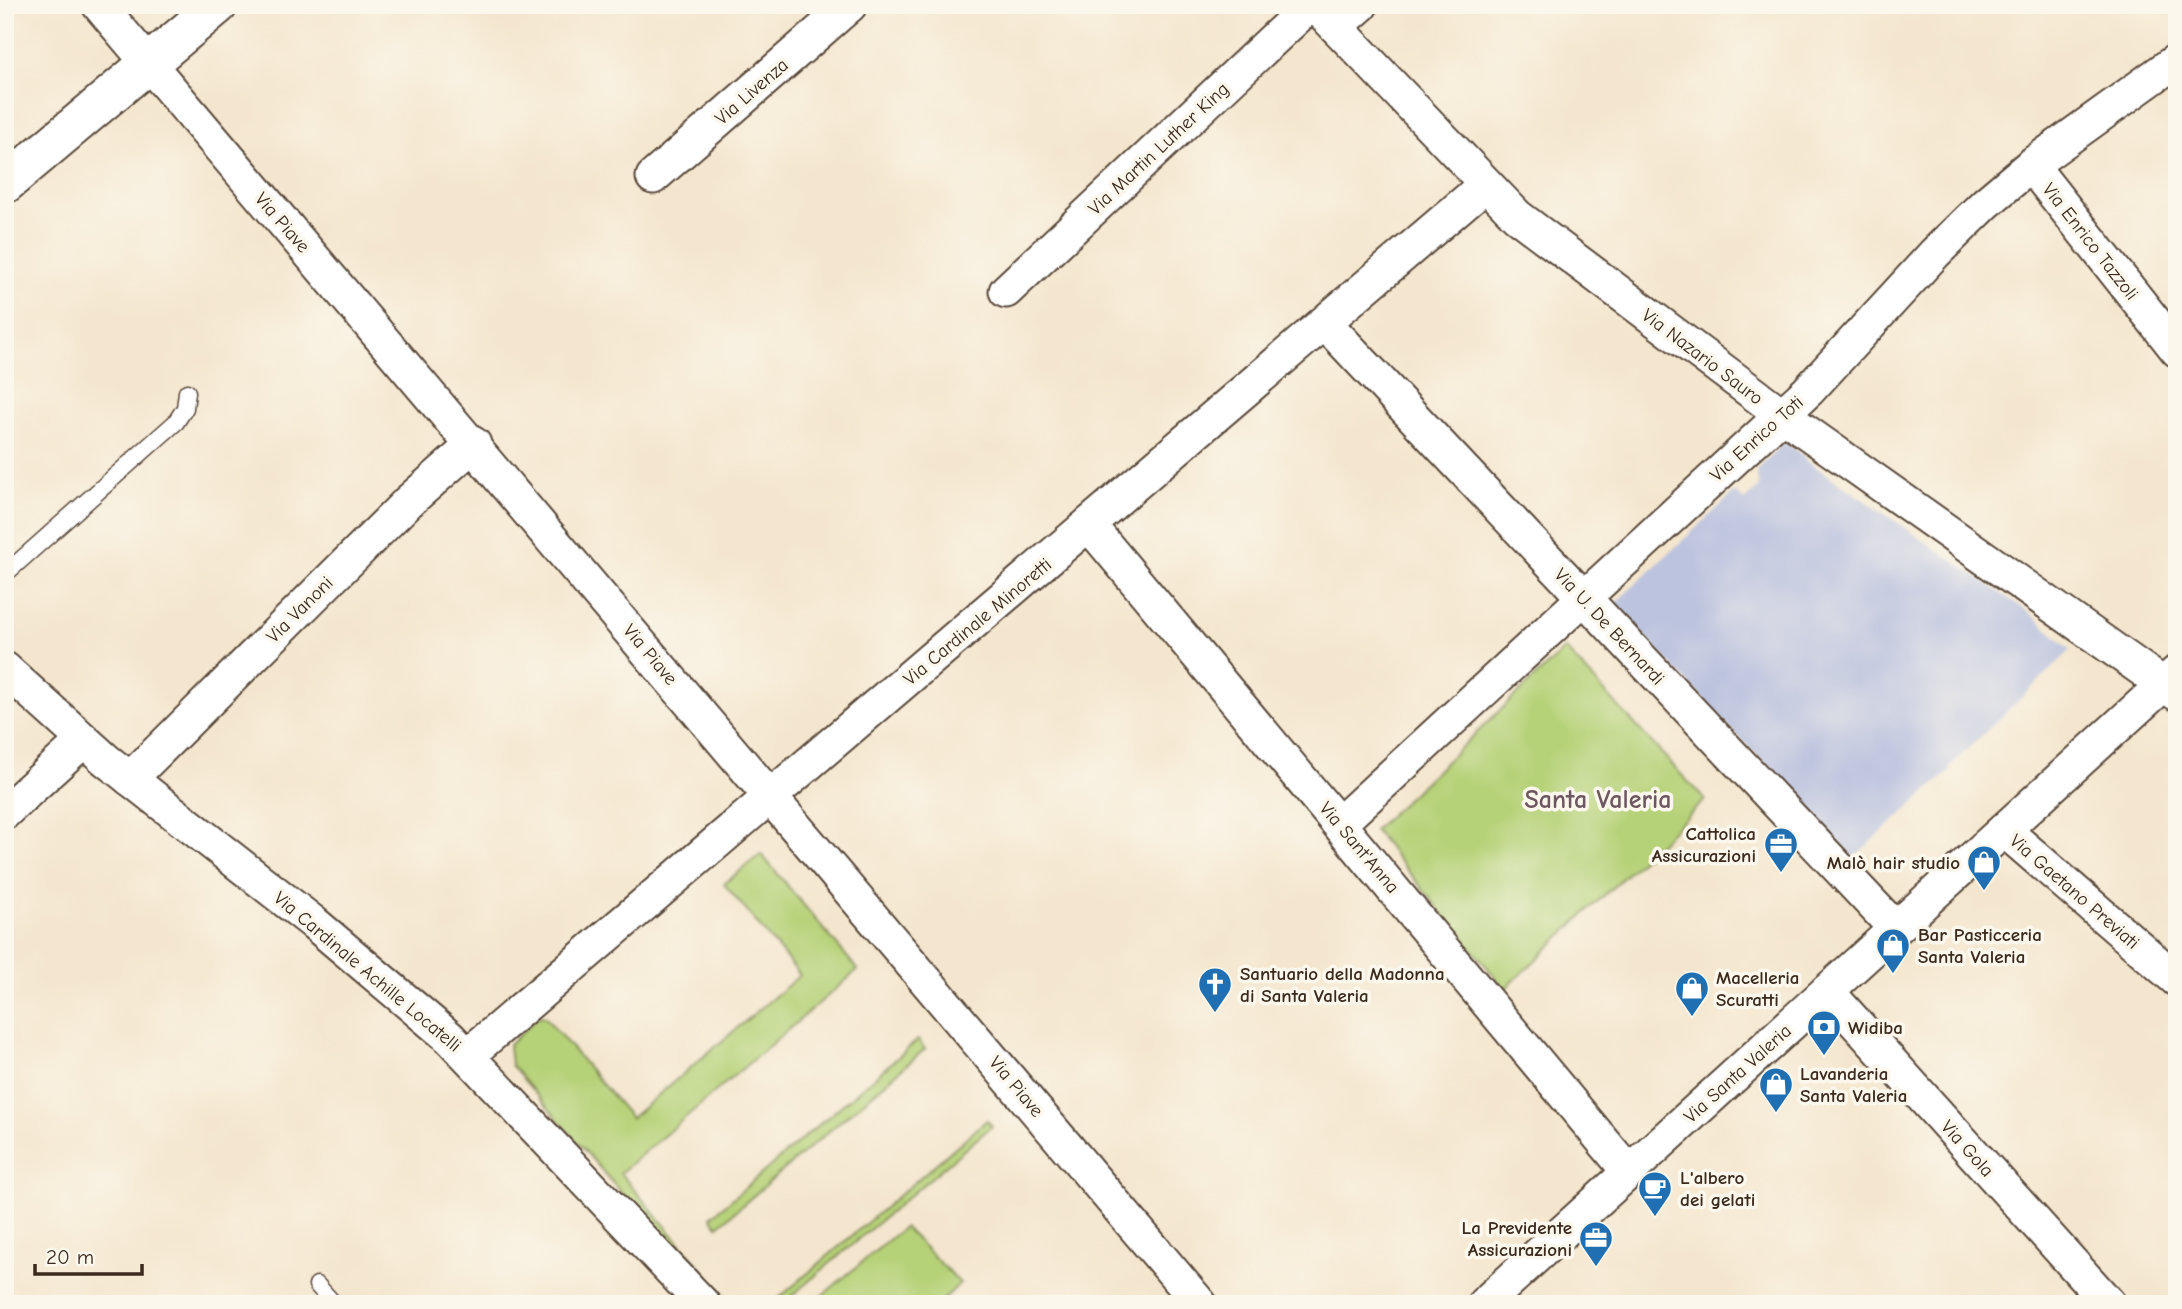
<svg xmlns="http://www.w3.org/2000/svg" width="2182" height="1309" font-family="'Comic Neue',sans-serif">
	<style>
		.industrial { fill: #bcc3de }
		.green { fill: #b6d278; stroke: #787e4b; stroke-width: 2 }
		.lines { fill: none; stroke-linecap: round; stroke-linejoin: round }
		.service-casing { stroke: #574638; stroke-width: 19 }
		.minor-casing { stroke: #574638; stroke-width: 37 }
		.tertiary-casing { stroke: #574638; stroke-width: 42 }
		.service { stroke: #fff; stroke-width: 16 }
		.minor { stroke: #fff; stroke-width: 33 }
		.tertiary { stroke: #fff; stroke-width: 38 }
		.labels { text-anchor: middle; stroke-width: 7; stroke-linejoin: round; paint-order: stroke }
		.street-label { font-size: 19px; fill: #3b2a1e; stroke: #fbf7ec }
		.poi-label { font-size: 19px; font-weight: bold; fill: #3b2a1e; stroke: #fbf7ec; text-anchor: start }
		.district-label { font-size: 26px; font-weight: bold; fill: #6d5760; stroke: #fbf7ec }
	</style>
	<rect width="100%" height="100%" fill="#fbf7ec"/>
	<filter id="ink" filterUnits="userSpaceOnUse"><feTurbulence type="fractalNoise" baseFrequency=".0143" numOctaves="2"/><feDisplacementMap in="SourceGraphic" scale="14" xChannelSelector="R" yChannelSelector="G"/><feConvolveMatrix kernelMatrix="1 2 1 2 8 2 1 2 1" color-interpolation-filters="sRGB"/></filter>
	<filter id="wash" filterUnits="userSpaceOnUse"><feTurbulence type="fractalNoise" baseFrequency=".00686" numOctaves="4" result="noise"/><feDisplacementMap in="SourceGraphic" scale="28" xChannelSelector="R" yChannelSelector="G"/><feGaussianBlur stdDeviation="1.57" result="paint"/><feColorMatrix in="noise" values="0 0 0 0 0 0 0 0 0 0 0 0 0 0 0 0 0 1.4 0 .05"/><feComposite in="paint" operator="in"/></filter>
	<g filter="url(#wash)">
		<rect width="100%" height="100%" fill="#f4e6ce"/>
		<polygon class="industrial" points="1784,442 1805,457 1804,459 2031,614 2071,650 1949,767 1951,770 1853,858 1614,604 1735,492 1744,501 1759,487 1756,472"/>
		<g class="green">
			<polygon points="1565,649 1705,800 1505,989 1374,830"/>
			<polygon points="761,854 858,970 620,1173 732,1304 717,1304 511,1065 509,1045 539,1016 545,1017 631,1118 800,975 724,884"/>
			<polygon points="918,1040 925,1049 718,1226 711,1217"/>
			<polygon points="987,1120 992,1126 782,1304 772,1304"/>
			<polygon points="904,1227 960,1283 939,1304 812,1304"/>
		</g>
	</g>
	<g filter="url(#ink)">
		<g class="lines">
			<g class="service-casing">
				<g id="service">
					<polyline points="5,574 176,422 185,408 187,392"/>
					<polyline points="317,1285 334,1304"/>
				</g>
			</g>
			<g class="minor-casing">
				<g id="minor">
					<polyline points="99,5 1200,1304"/>
					<polyline points="1315,5 1517,216 1781,414 2177,694"/>
					<polyline points="1336,27 1361,5"/>
					<polyline points="2031,165 2177,350"/>
					<polyline points="653,177 850,5"/>
					<polyline points="1006,291 1310,5"/>
					<polyline points="1325,323 1895,928"/>
					<polyline points="1089,525 1628,1171"/>
					<polyline points="5,669 106,760 314,923 450,1038 703,1304"/>
					<polyline points="130,779 408,502 474,444"/>
					<polyline points="5,812 83,741"/>
					<polyline points="1340,823 1808,391 1935,253 1986,203 2031,165 2177,60"/>
					<polyline points="2004,830 2177,980"/>
					<polyline points="1827,991 2109,1304"/>
					<polyline points="468,1055 1485,185"/>
					<polyline points="1484,1304 2177,672"/>
				</g>
			</g>
			<g class="tertiary-casing">
				<polyline id="tertiary" points="5,184 218,5"/>
			</g>
			<use href="#service" class="service"/>
			<use href="#minor" class="minor"/>
			<use href="#tertiary" class="tertiary"/>
		</g>
	</g>
	<defs>
		<g id="office-pin" transform="scale(1.75)"><path d="M0 17L-7.5 6A9.5 9.5 0 1 1 7.5 6Z" fill="#1f6fb2" stroke="#fbf7ec"/><path d="M-6-3h4V-5.5h4V-3h4V5H-6ZM-1-4.5V-3h2v-1.5ZM-6 0V1H6V0Z" fill="#fff"/></g>
		<g id="shop-pin" transform="scale(1.75)"><path d="M0 17L-7.5 6A9.5 9.5 0 1 1 7.5 6Z" fill="#1f6fb2" stroke="#fbf7ec"/><path d="M-5-2.5h2.3a2.7 3.5 0 0 1 5.4 0H5L5.5 6h-11ZM-1.5-2.5h3a1.5 2.3 0 0 0-3 0Z" fill="#fff"/></g>
		<g id="church-pin" transform="scale(1.75)"><path d="M0 17L-7.5 6A9.5 9.5 0 1 1 7.5 6Z" fill="#1f6fb2" stroke="#fbf7ec"/><path d="M-1.2-6h2.4v3.5h3.3v2.4h-3.3V6h-2.4V-.1h-3.3v-2.4h3.3Z" fill="#fff"/></g>
		<g id="bank-pin" transform="scale(1.75)"><path d="M0 17L-7.5 6A9.5 9.5 0 1 1 7.5 6Z" fill="#1f6fb2" stroke="#fbf7ec"/><path d="M-6-4H6V4H-6ZM0-2.3a2.3 2.3 0 1 0 0 4.6a2.3 2.3 0 1 0 0-4.6Z" fill="#fff"/></g>
		<g id="cafe-pin" transform="scale(1.75)"><path d="M0 17L-7.5 6A9.5 9.5 0 1 1 7.5 6Z" fill="#1f6fb2" stroke="#fbf7ec"/><path d="M-5.5-4.5H6V0H3Q3 3.5 0 3.5H-2.5Q-5.5 3.5-5.5 0ZM3-3.2v2h1.7v-2ZM-6 4.5H4V6H-6Z" fill="#fff"/></g>
	</defs>
	<g fill-rule="evenodd">
		<use href="#office-pin" x="1781" y="844"/>
		<use href="#shop-pin" x="1984" y="862"/>
		<use href="#shop-pin" x="1893" y="945"/>
		<use href="#church-pin" x="1215" y="984"/>
		<use href="#shop-pin" x="1692" y="988"/>
		<use href="#bank-pin" x="1824" y="1027"/>
		<use href="#shop-pin" x="1776" y="1084"/>
		<use href="#cafe-pin" x="1655" y="1188"/>
		<use href="#office-pin" x="1596" y="1238"/>
	</g>
	<g class="labels">
		<g class="street-label">
			<text transform="translate(751 91) rotate(-41)" y="7">Via Livenza</text>
			<text transform="translate(1158 148) rotate(-43)" y="7">Via Martin Luther King</text>
			<text transform="translate(283 222) rotate(49)" y="7">Via Piave</text>
			<text transform="translate(2091 241) rotate(52)" y="7">Via Enrico Tazzoli</text>
			<text transform="translate(1703 356) rotate(37)" y="7">Via Nazario Sauro</text>
			<text transform="translate(1756 438) rotate(-42)" y="7">Via Enrico Toti</text>
			<text transform="translate(299 609) rotate(-45)" y="7">Via Vanoni</text>
			<text transform="translate(977 621) rotate(-40)" y="7">Via Cardinale Minoretti</text>
			<text transform="translate(1610 626) rotate(47)" y="7">Via U. De Bernardi</text>
			<text transform="translate(651 654) rotate(50)" y="7">Via Piave</text>
			<text transform="translate(1360 847) rotate(50)" y="7">Via Sant'Anna</text>
			<text transform="translate(2075 891) rotate(41)" y="7">Via Gaetano Previati</text>
			<text transform="translate(368 971) rotate(40)" y="7">Via Cardinale Achille Locatelli</text>
			<text transform="translate(1737 1073) rotate(-42)" y="7">Via Santa Valeria</text>
			<text transform="translate(1017 1086) rotate(50)" y="7">Via Piave</text>
			<text transform="translate(1968 1148) rotate(48)" y="7">Via Gola</text>
		</g>
		<g class="poi-label">
			<text x="1756" y="840" text-anchor="end">Cattolica<tspan x="1756" dy="22">Assicurazioni</tspan></text>
			<text x="1960" y="869" text-anchor="end">Malò hair studio</text>
			<text x="1918" y="941">Bar Pasticceria<tspan x="1918" dy="22">Santa Valeria</tspan></text>
			<text x="1240" y="980">Santuario della Madonna<tspan x="1240" dy="22">di Santa Valeria</tspan></text>
			<text x="1716" y="984">Macelleria<tspan x="1716" dy="22">Scuratti</tspan></text>
			<text x="1848" y="1034">Widiba</text>
			<text x="1800" y="1080">Lavanderia<tspan x="1800" dy="22">Santa Valeria</tspan></text>
			<text x="1680" y="1184">L'albero<tspan x="1680" dy="22">dei gelati</tspan></text>
			<text x="1572" y="1234" text-anchor="end">La Previdente<tspan x="1572" dy="22">Assicurazioni</tspan></text>
		</g>
		<g class="district-label">
			<text x="1598" y="808">Santa Valeria</text>
		</g>
	</g>
	<rect width="2182" height="1309" fill="none" stroke="#fbf7ec" stroke-width="28"/>
	<path d="M35 1264v10h107v-10" fill="none" stroke="#3b2a1e" stroke-width="3.5"/>
	<text x="46" y="1264" font-size="21" fill="#3b2a1e" stroke="#fbf7ec" stroke-width="5" paint-order="stroke">20 m</text>
</svg>
